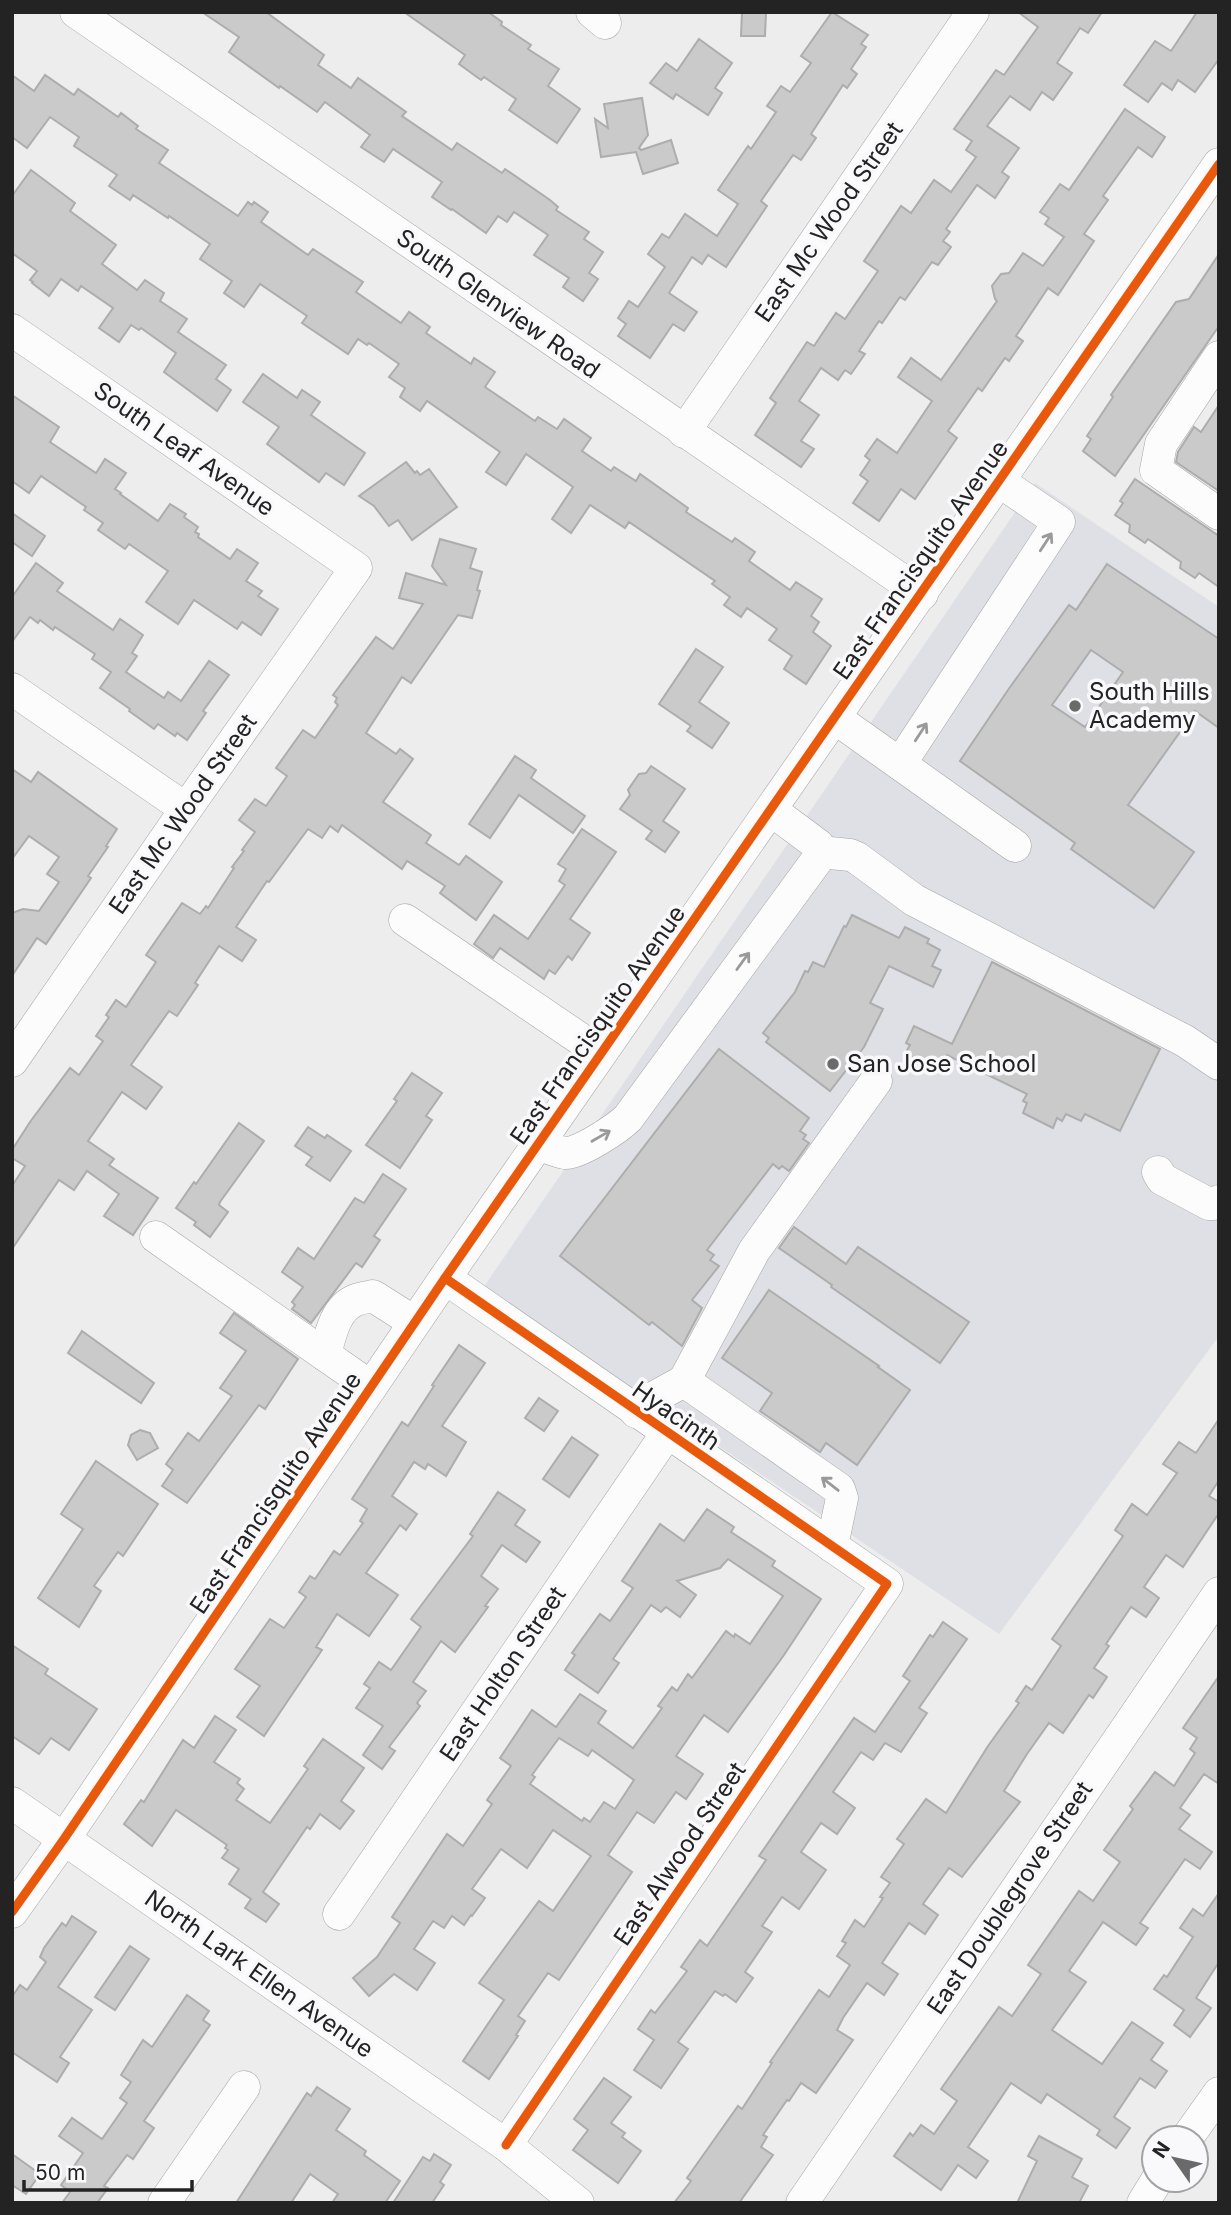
<svg xmlns="http://www.w3.org/2000/svg" width="1231" height="2215" font-family="Inter,sans-serif">
	<style>
		.built { fill: #dfe0e5 }
		.building { fill: #cacaca; stroke: #adadad; stroke-width: 2; fill-rule: evenodd }
		.lines { fill: none; stroke-linecap: round; stroke-linejoin: round }
		.minor-casing { stroke: #a4a4a4; stroke-width: 33 }
		.minor { stroke: #fcfcfc; stroke-width: 32 }
		.cycleway-casing { stroke: #f9f9fb; stroke-width: 13 }
		.cycleway { stroke: #e8590c; stroke-width: 9 }
		.oneway { stroke: #9a9a9b }
		.poi-dot { fill: #6a6a6a; stroke: #f9f9fb; stroke-width: 2.5 }
		.labels { text-anchor: middle; stroke-width: 7; stroke-linejoin: round; paint-order: stroke }
		.street-label { font-size: 24px; fill: #232324; stroke: #f9f9fb }
		.poi-label { font-size: 24px; fill: #232324; stroke: #f9f9fb; text-anchor: start }
	</style>
	<rect width="100%" height="100%" fill="#ededed"/>
	<polygon class="built" points="1035,483 1219,607 1219,1336 999,1634 483,1288"/>
	<g class="building">
		<polygon points="202,12 266,12 324,55 318,65 351,88 358,78 406,112 402,116 452,150 457,143 502,173 505,169 550,200 558,207 556,210 589,232 584,239 603,252 589,273 598,279 583,301 563,287 569,278 534,255 548,235 514,212 507,222 498,216 486,233 452,209 451,210 432,197 442,182 393,149 384,162 361,147 370,135 325,102 317,112 280,86 279,88 229,52 239,37"/>
		<polygon points="404,12 488,12 502,22 501,25 531,45 528,49 559,69 548,86 580,109 557,143 509,110 516,99 484,77 481,80 459,64 465,55"/>
		<polygon points="742,12 766,12 765,36 741,36"/>
		<polygon points="832,12 868,35 861,44 866,47 851,69 857,74 847,88 843,85 811,134 816,138 801,160 793,155 761,201 767,206 726,267 708,255 702,264 692,257 669,293 697,312 684,331 673,324 650,358 618,336 626,324 618,318 629,301 638,307 665,267 648,254 662,234 669,238 685,214 717,236 738,204 718,190 748,146 751,149 776,112 767,106 781,86 790,92 811,63 801,56"/>
		<polygon points="1018,12 1102,12 1088,33 1080,28 1057,63 1072,73 1053,100 1042,92 1030,110 1010,96 987,126 1019,148 1002,172 1009,177 995,198 977,185 946,229 950,232 943,241 951,247 938,265 932,262 905,300 900,297 882,323 879,321 859,351 865,354 851,374 845,370 838,380 821,368 799,401 819,415 801,441 814,449 801,467 755,435 776,403 770,398 807,342 814,346 836,313 845,319 878,271 864,261 901,206 911,213 934,180 951,192 976,157 966,150 972,141 954,129 996,70 1004,75 1038,27"/>
		<polygon points="1197,12 1219,12 1219,59 1195,92 1178,80 1172,90 1162,83 1148,102 1124,85 1155,41 1171,51"/>
		<polygon points="699,39 732,63 715,88 722,93 708,115 676,94 673,99 650,83 666,63 677,71"/>
		<polygon points="12,75 34,91 45,75 74,95 78,89 118,117 121,113 138,126 136,129 168,150 159,163 238,216 248,202 252,205 254,202 268,212 261,222 308,255 313,249 363,282 356,292 401,323 409,312 430,327 426,333 471,364 474,358 495,372 485,387 535,421 538,417 557,429 564,419 591,438 582,451 611,471 614,467 636,481 640,474 688,508 686,512 732,542 735,538 755,552 749,561 790,590 796,582 822,599 811,616 819,622 813,632 831,646 806,684 784,669 792,656 769,640 777,629 747,608 741,617 724,605 730,597 712,584 715,581 629,522 625,528 590,505 571,533 552,519 573,487 526,454 506,485 486,472 500,452 427,401 420,411 400,397 405,388 389,377 399,364 369,343 367,345 358,339 348,354 302,323 307,316 260,284 244,307 224,293 232,281 200,259 210,244 169,216 168,218 133,195 130,200 109,186 117,175 74,146 79,137 50,117 27,148 12,137"/>
		<polygon points="642,98 648,135 639,148 641,150 671,140 678,163 643,174 636,152 601,157 595,119 608,128 604,104"/>
		<polygon points="1125,109 1165,137 1152,157 1138,147 1103,196 1108,200 1084,234 1094,241 1058,295 1048,288 1016,336 1023,341 1009,361 1005,358 982,391 978,388 948,431 957,438 915,499 901,489 879,521 853,503 868,481 860,475 870,460 865,456 877,439 897,453 932,401 898,377 911,358 941,380 997,301 995,299 992,286 1001,274 1009,273 1023,253 1043,266 1064,237 1045,224 1049,218 1040,212 1060,184 1069,190"/>
		<polygon points="31,170 75,203 70,211 116,245 102,264 137,290 145,280 164,293 160,301 187,319 178,332 226,365 216,379 231,390 217,411 164,372 176,353 141,328 139,330 131,325 119,342 99,328 113,308 81,286 78,291 61,279 49,296 32,283 33,282 30,280 37,271 12,253 12,196"/>
		<polygon points="1219,254 1219,326 1115,476 1083,451 1091,439 1087,436 1113,397 1111,395 1176,302 1189,299"/>
		<polygon points="263,374 297,398 302,390 320,402 311,415 365,453 344,485 326,473 319,482 267,444 279,427 243,402"/>
		<polygon points="12,395 59,427 50,442 96,473 105,459 126,473 115,489 121,493 120,494 158,521 170,504 186,514 184,517 198,527 195,532 199,534 198,537 230,559 237,549 258,563 246,581 262,591 258,596 278,609 261,635 242,622 237,629 194,600 178,624 146,602 168,571 129,544 125,549 98,530 103,523 84,510 86,507 41,476 29,493 12,481"/>
		<polygon points="1219,405 1219,491 1176,462 1178,452 1194,427 1201,432"/>
		<polygon points="406,462 415,473 417,471 420,475 429,469 457,507 412,540 398,520 389,526 374,506 359,496"/>
		<polygon points="1135,479 1219,536 1219,587 1199,573 1195,578 1180,568 1181,562 1148,539 1145,543 1129,532 1130,525 1115,515 1123,503 1120,501"/>
		<polygon points="12,513 45,536 32,556 12,542"/>
		<polygon points="440,539 476,549 470,568 482,572 477,590 480,591 472,618 458,615 411,683 402,677 366,733 396,754 400,749 413,759 383,802 431,835 426,843 459,865 466,856 502,882 476,920 440,893 445,886 407,861 402,869 342,825 338,832 330,826 322,838 308,829 269,882 267,881 236,927 256,940 242,961 219,946 195,983 198,985 177,1016 169,1011 131,1065 162,1087 146,1109 122,1092 88,1141 114,1159 109,1165 158,1198 133,1235 104,1216 119,1194 87,1171 74,1190 59,1180 12,1249 12,1186 25,1166 12,1158 12,1150 30,1122 70,1068 79,1075 103,1041 96,1036 109,1017 106,1015 116,1000 126,1007 156,962 146,955 182,903 200,914 206,906 208,908 234,868 232,867 244,851 242,850 255,832 239,820 255,799 266,806 287,776 276,768 303,730 315,738 338,705 335,702 337,698 333,695 376,637 393,649 423,604 399,598 406,573 446,585 432,566"/>
		<polygon points="36,563 63,583 57,591 113,630 120,619 143,635 132,653 137,656 126,672 164,698 168,692 181,701 209,661 229,675 203,711 206,713 187,740 177,733 175,736 158,724 154,729 129,711 130,709 100,688 111,672 92,659 95,654 55,627 53,630 40,620 38,623 30,617 12,642 12,597"/>
		<path d="M1107,564L1219,639V728L1195,711L1128,805L1194,852L1154,908L1071,849L1075,843L960,761L1008,690L1069,605L1076,610ZM1091,650L1123,672L1085,727L1052,705Z"/>
		<polygon points="696,649 723,667 699,702 729,723 712,748 687,731 691,726 659,704"/>
		<polygon points="515,756 536,770 531,778 585,816 573,833 519,795 490,838 469,824"/>
		<polygon points="651,766 685,789 663,821 679,832 665,852 646,839 652,831 620,809 630,795 628,790 639,774 646,773"/>
		<polygon points="12,769 31,782 38,772 117,829 106,846 108,847 88,876 91,878 46,944 37,938 12,976 12,913 23,909 39,911 59,882 47,874 59,857 29,836 12,859"/>
		<polygon points="582,829 616,852 570,919 590,933 572,960 568,956 555,974 549,970 544,979 500,948 493,958 474,944 494,915 528,939 565,885 559,881 566,869 558,864"/>
		<polygon points="852,915 899,938 905,927 929,939 927,943 940,950 932,966 941,970 933,987 889,966 870,1003 883,1009 864,1047 830,1091 766,1042 769,1038 763,1033 795,992 805,971 808,972 813,962 824,967 844,926 846,927"/>
		<polygon points="992,962 1160,1049 1120,1131 1085,1114 1081,1121 1066,1114 1062,1121 1057,1118 1053,1128 1023,1113 1027,1103 1023,1101 1027,1094 947,1055 943,1062 940,1060 936,1069 905,1054 910,1045 906,1043 914,1026 952,1044"/>
		<polygon points="719,1049 809,1118 800,1131 806,1135 803,1139 809,1143 789,1171 782,1166 779,1169 773,1164 707,1250 714,1255 710,1260 719,1266 692,1300 702,1308 682,1346 652,1322 649,1325 560,1256"/>
		<polygon points="412,1073 442,1093 426,1116 432,1120 400,1168 366,1145 397,1101 394,1099"/>
		<polygon points="239,1123 264,1141 220,1202 219,1205 228,1212 210,1237 194,1225 196,1222 176,1208 194,1182 196,1184"/>
		<polygon points="308,1127 325,1138 327,1135 351,1151 330,1181 306,1165 312,1157 295,1146"/>
		<polygon points="383,1174 406,1189 374,1236 380,1240 362,1267 356,1263 311,1323 292,1309 295,1305 292,1302 303,1287 282,1272 298,1248 314,1259 355,1198 364,1203"/>
		<polygon points="794,1227 846,1264 858,1247 969,1322 940,1363 831,1287 832,1285 779,1248"/>
		<polygon points="769,1290 879,1366 878,1367 910,1390 857,1465 826,1443 820,1452 760,1411 772,1393 722,1358"/>
		<polygon points="234,1313 298,1359 265,1409 259,1405 187,1503 162,1486 173,1470 166,1464 188,1433 199,1441 232,1396 220,1388 246,1351 220,1333"/>
		<polygon points="82,1331 154,1383 141,1403 68,1353"/>
		<polygon points="459,1345 485,1363 442,1426 466,1442 446,1476 428,1464 425,1469 414,1462 392,1496 417,1514 406,1530 400,1525 366,1573 398,1595 369,1636 337,1614 316,1647 322,1650 264,1736 237,1717 260,1686 235,1669 270,1619 284,1628 306,1597 299,1592 310,1576 315,1579 334,1551 340,1555 363,1523 360,1521 367,1509 352,1499 402,1422 408,1426 434,1386 432,1385"/>
		<polygon points="539,1398 558,1411 544,1431 525,1418"/>
		<polygon points="1219,1419 1219,1480 1209,1496 1219,1502 1219,1513 1183,1567 1166,1555 1144,1587 1159,1598 1146,1617 1131,1607 1106,1644 1109,1646 1094,1668 1107,1677 1093,1698 1089,1695 1063,1733 1049,1723 1027,1754 1004,1791 1020,1802 962,1877 949,1868 923,1904 938,1915 925,1934 909,1923 882,1963 898,1974 884,1995 867,1983 843,2018 837,2030 853,2040 816,2093 801,2083 789,2101 787,2100 763,2135 767,2137 761,2147 773,2155 739,2203 674,2203 691,2181 687,2178 738,2106 742,2109 772,2063 770,2062 819,1990 829,1997 850,1965 837,1956 846,1943 842,1941 855,1920 864,1927 883,1898 880,1897 890,1883 881,1877 904,1844 897,1839 926,1799 946,1813 988,1746 1019,1703 1016,1701 1026,1686 1032,1690 1061,1646 1052,1639 1123,1536 1115,1530 1132,1504 1147,1515 1177,1473 1163,1464 1179,1442 1196,1453"/>
		<polygon points="140,1430 150,1433 158,1448 137,1460 128,1445 131,1435"/>
		<polygon points="572,1437 598,1455 569,1497 543,1479"/>
		<polygon points="96,1461 158,1504 123,1556 118,1552 94,1586 101,1591 79,1627 38,1598 83,1529 61,1514"/>
		<polygon points="498,1492 525,1510 515,1525 540,1542 526,1562 502,1545 481,1576 498,1589 485,1606 488,1607 455,1652 441,1641 413,1682 426,1691 417,1703 420,1706 389,1747 395,1751 382,1769 363,1755 383,1726 356,1708 370,1688 364,1684 379,1662 391,1670 421,1627 411,1619 473,1536 470,1534"/>
		<path d="M707,1509L734,1527L731,1532L775,1561L772,1566L821,1599L784,1655L728,1732L704,1715L676,1756L703,1774L686,1799L676,1792L654,1823L637,1812L608,1855L632,1872L559,1980L548,1973L518,2016L525,2021L516,2035L518,2036L489,2079L463,2061L504,2000L479,1983L539,1901L553,1911L591,1856L553,1830L527,1868L501,1849L472,1889L485,1898L472,1916L471,1915L464,1925L452,1916L444,1928L433,1921L414,1949L435,1963L417,1990L394,1974L369,1996L353,1978L377,1957L400,1923L392,1917L447,1834L463,1846L492,1804L487,1800L511,1766L500,1758L532,1710L556,1727L580,1694L606,1711L598,1723L633,1748L662,1708L658,1706L672,1687L677,1691L688,1674L692,1678L726,1631L734,1637L735,1634L750,1644L783,1596L728,1559L720,1568L677,1581L696,1595L680,1617L666,1607L661,1612L651,1605L613,1659L619,1663L598,1693L565,1670L575,1655L572,1653L600,1614L610,1621L633,1588L622,1581L660,1524L684,1541ZM559,1738L588,1756L592,1750L634,1780L615,1809L604,1802L590,1822L584,1818L582,1821L530,1784L535,1777L532,1775Z"/>
		<polygon points="943,1622 967,1639 919,1708 927,1713 901,1752 885,1743 873,1760 861,1752 833,1792 855,1808 837,1834 821,1823 801,1852 826,1870 799,1909 782,1897 762,1926 772,1932 745,1972 753,1978 736,2002 725,1994 723,1996 715,1991 678,2042 688,2049 661,2088 634,2070 654,2040 638,2029 651,2010 655,2013 687,1971 681,1967 700,1940 707,1946 766,1860 759,1856 854,1718 875,1732 910,1681 903,1676 930,1635 933,1637"/>
		<polygon points="12,1645 48,1669 45,1674 97,1709 69,1750 51,1738 39,1754 12,1736"/>
		<polygon points="1219,1676 1219,1784 1204,1774 1180,1808 1190,1815 1179,1829 1212,1852 1200,1869 1185,1859 1140,1923 1148,1928 1136,1945 1103,1922 1069,1971 1086,1982 1052,2030 1102,2064 1132,2022 1163,2043 1151,2060 1167,2071 1155,2088 1140,2078 1114,2117 1130,2128 1116,2148 1097,2135 1100,2130 1047,2094 1041,2103 1011,2083 968,2147 988,2161 976,2178 958,2165 941,2190 894,2156 910,2133 913,2136 921,2125 934,2134 957,2101 941,2089 999,2007 1012,2016 1035,1983 1041,1974 1028,1965 1079,1891 1093,1901 1120,1862 1104,1850 1133,1809 1130,1806 1155,1772 1174,1786 1195,1753 1190,1749 1197,1738 1183,1728"/>
		<polygon points="215,1716 236,1730 214,1762 240,1779 237,1783 244,1789 236,1800 270,1823 308,1769 304,1766 323,1739 364,1768 341,1801 354,1811 340,1829 320,1814 310,1829 307,1827 263,1892 279,1904 266,1922 245,1908 251,1899 229,1884 239,1869 222,1858 228,1850 225,1848 227,1845 176,1810 152,1846 124,1824 141,1800 144,1802 183,1740 194,1748"/>
		<polygon points="1219,1893 1219,1962 1196,1998 1211,2008 1190,2037 1174,2025 1184,2010 1154,1989 1164,1975 1167,1977 1193,1937 1180,1928 1193,1909 1203,1916"/>
		<polygon points="72,1916 96,1932 58,1987 92,2010 60,2057 69,2063 57,2082 12,2052 12,1997 20,1985 27,1990 46,1962 40,1957 44,1948 62,1923 66,1926"/>
		<polygon points="130,1946 149,1959 115,2010 95,1997"/>
		<polygon points="187,1995 209,2011 203,2020 210,2025 144,2121 154,2128 133,2159 127,2155 104,2186 108,2188 97,2203 62,2203 70,2192 61,2185 83,2153 59,2136 72,2118 102,2139 127,2103 120,2098 131,2082 121,2075 143,2040 152,2047"/>
		<polygon points="604,2078 631,2097 611,2123 625,2133 622,2137 641,2151 618,2183 573,2150 588,2130 574,2119"/>
		<polygon points="317,2087 350,2109 336,2130 366,2151 364,2155 400,2181 385,2203 332,2203 338,2194 310,2174 291,2203 236,2203 307,2093 311,2096"/>
		<polygon points="1039,2136 1082,2159 1072,2177 1088,2186 1079,2203 1017,2203 1037,2161 1028,2156"/>
		<polygon points="12,2154 40,2174 26,2194 12,2185"/>
		<polygon points="434,2154 451,2165 440,2182 444,2185 432,2203 393,2203 423,2157 430,2161"/>
	</g>
	<g class="lines">
		<g class="minor-casing">
			<g id="minor">
				<polyline points="76,12 922,594"/>
				<polyline points="592,12 605,23"/>
				<polyline points="12,330 356,568 186,809 12,1061"/>
				<polyline points="1219,357 1161,444 1156,470 1219,514"/>
				<polyline points="684,432 973,12"/>
				<polyline points="12,689 186,809"/>
				<polyline points="835,718 900,764 1059,522 999,481"/>
				<polyline points="900,764 1015,846"/>
				<polyline points="820,852 850,855 857,858 914,900 1185,1041 1219,1064"/>
				<polyline points="405,920 601,1053"/>
				<path d="M538,1144C546,1147 557,1152 565,1153C579,1154 618,1128 628,1118L817,860L820,853L818,845L771,810"/>
				<polyline points="1158,1172 1162,1179 1209,1204 1214,1204 1219,1201"/>
				<polyline points="156,1237 371,1387"/>
				<polyline points="445,1278 887,1584 506,2145"/>
				<path d="M325,1355C330,1336 335,1308 356,1300C361,1298 368,1297 373,1296L414,1322"/>
				<polyline points="684,1381 754,1251 876,1081"/>
				<polyline points="636,1412 653,1398 684,1381 839,1489 842,1498 832,1546"/>
				<polyline points="12,1803 506,2145 578,2203"/>
				<polyline points="12,1912 64,1839 445,1278 1219,164"/>
				<polyline points="339,1914 667,1433"/>
				<polyline points="1187,2138 1219,2093"/>
				<polyline points="164,2203 244,2087"/>
				<polyline points="802,2203 1219,1593"/>
				<polyline points="1143,2203 1157,2180"/>
			</g>
		</g>
		<use href="#minor" class="minor"/>
		<g class="cycleway-casing">
			<g id="cycleway">
				<polyline points="445,1278 887,1584 506,2145"/>
				<polyline points="12,1912 64,1839 445,1278 1219,164"/>
			</g>
		</g>
		<use href="#cycleway" class="cycleway"/>
	</g>
	<defs><path id="oneway-shaft" d="M-6 0H5M1.5-3L5.5 0L1.5 3" fill="none" stroke-width="1.6" stroke-linecap="round" stroke-linejoin="round" transform="scale(1.75)"/></defs>
	<g class="oneway">
		<use href="#oneway-shaft" transform="translate(1046 542) rotate(-57)"/>
		<use href="#oneway-shaft" transform="translate(921 732) rotate(-57)"/>
		<use href="#oneway-shaft" transform="translate(743 961) rotate(-54)"/>
		<use href="#oneway-shaft" transform="translate(601 1136) rotate(-30)"/>
		<use href="#oneway-shaft" transform="translate(830 1484) rotate(-142)"/>
	</g>
	<g class="poi-dot">
		<circle cx="1075" cy="706" r="7"/>
		<circle cx="833" cy="1064" r="7"/>
	</g>
	<g class="labels">
		<g class="street-label">
			<text transform="translate(829 222) rotate(-55)" y="8">East Mc Wood Street</text>
			<text transform="translate(498 304) rotate(35)" y="8">South Glenview Road</text>
			<text transform="translate(184 449) rotate(35)" y="8">South Leaf Avenue</text>
			<text transform="translate(921 560) rotate(-55)" y="8">East Francisquito Avenue</text>
			<text transform="translate(183 814) rotate(-55)" y="8">East Mc Wood Street</text>
			<text transform="translate(598 1025) rotate(-55)" y="8">East Francisquito Avenue</text>
			<text transform="translate(676 1416) rotate(35)" y="8">Hyacinth</text>
			<text transform="translate(276 1493) rotate(-56)" y="8">East Francisquito Avenue</text>
			<text transform="translate(503 1674) rotate(-56)" y="8">East Holton Street</text>
			<text transform="translate(680 1854) rotate(-56)" y="8">East Alwood Street</text>
			<text transform="translate(1010 1898) rotate(-56)" y="8">East Doublegrove Street</text>
			<text transform="translate(259 1974) rotate(35)" y="8">North Lark Ellen Avenue</text>
		</g>
		<g class="poi-label">
			<text x="1089" y="700">South Hills<tspan x="1089" dy="28">Academy</tspan></text>
			<text x="847" y="1072">San Jose School</text>
		</g>
	</g>
	<rect width="1231" height="2215" fill="none" stroke="#232324" stroke-width="28"/>
	<g transform="translate(1175 2159) rotate(304)"><circle r="33" fill="#f9f9fb" stroke="#a3a3a5" stroke-width="2"/>
	<path d="M0-5L12 26L0 18L-12 26Z" fill="#6a6a6a"/>
	<text y="-10" font-size="19" font-weight="bold" text-anchor="middle" fill="#232324">N</text>
	</g>
	<path d="M24 2180v10h168v-10" fill="none" stroke="#232324" stroke-width="3.5"/>
	<text x="35" y="2180" font-size="21" fill="#232324" stroke="#f9f9fb" stroke-width="5" paint-order="stroke">50 m</text>
</svg>
